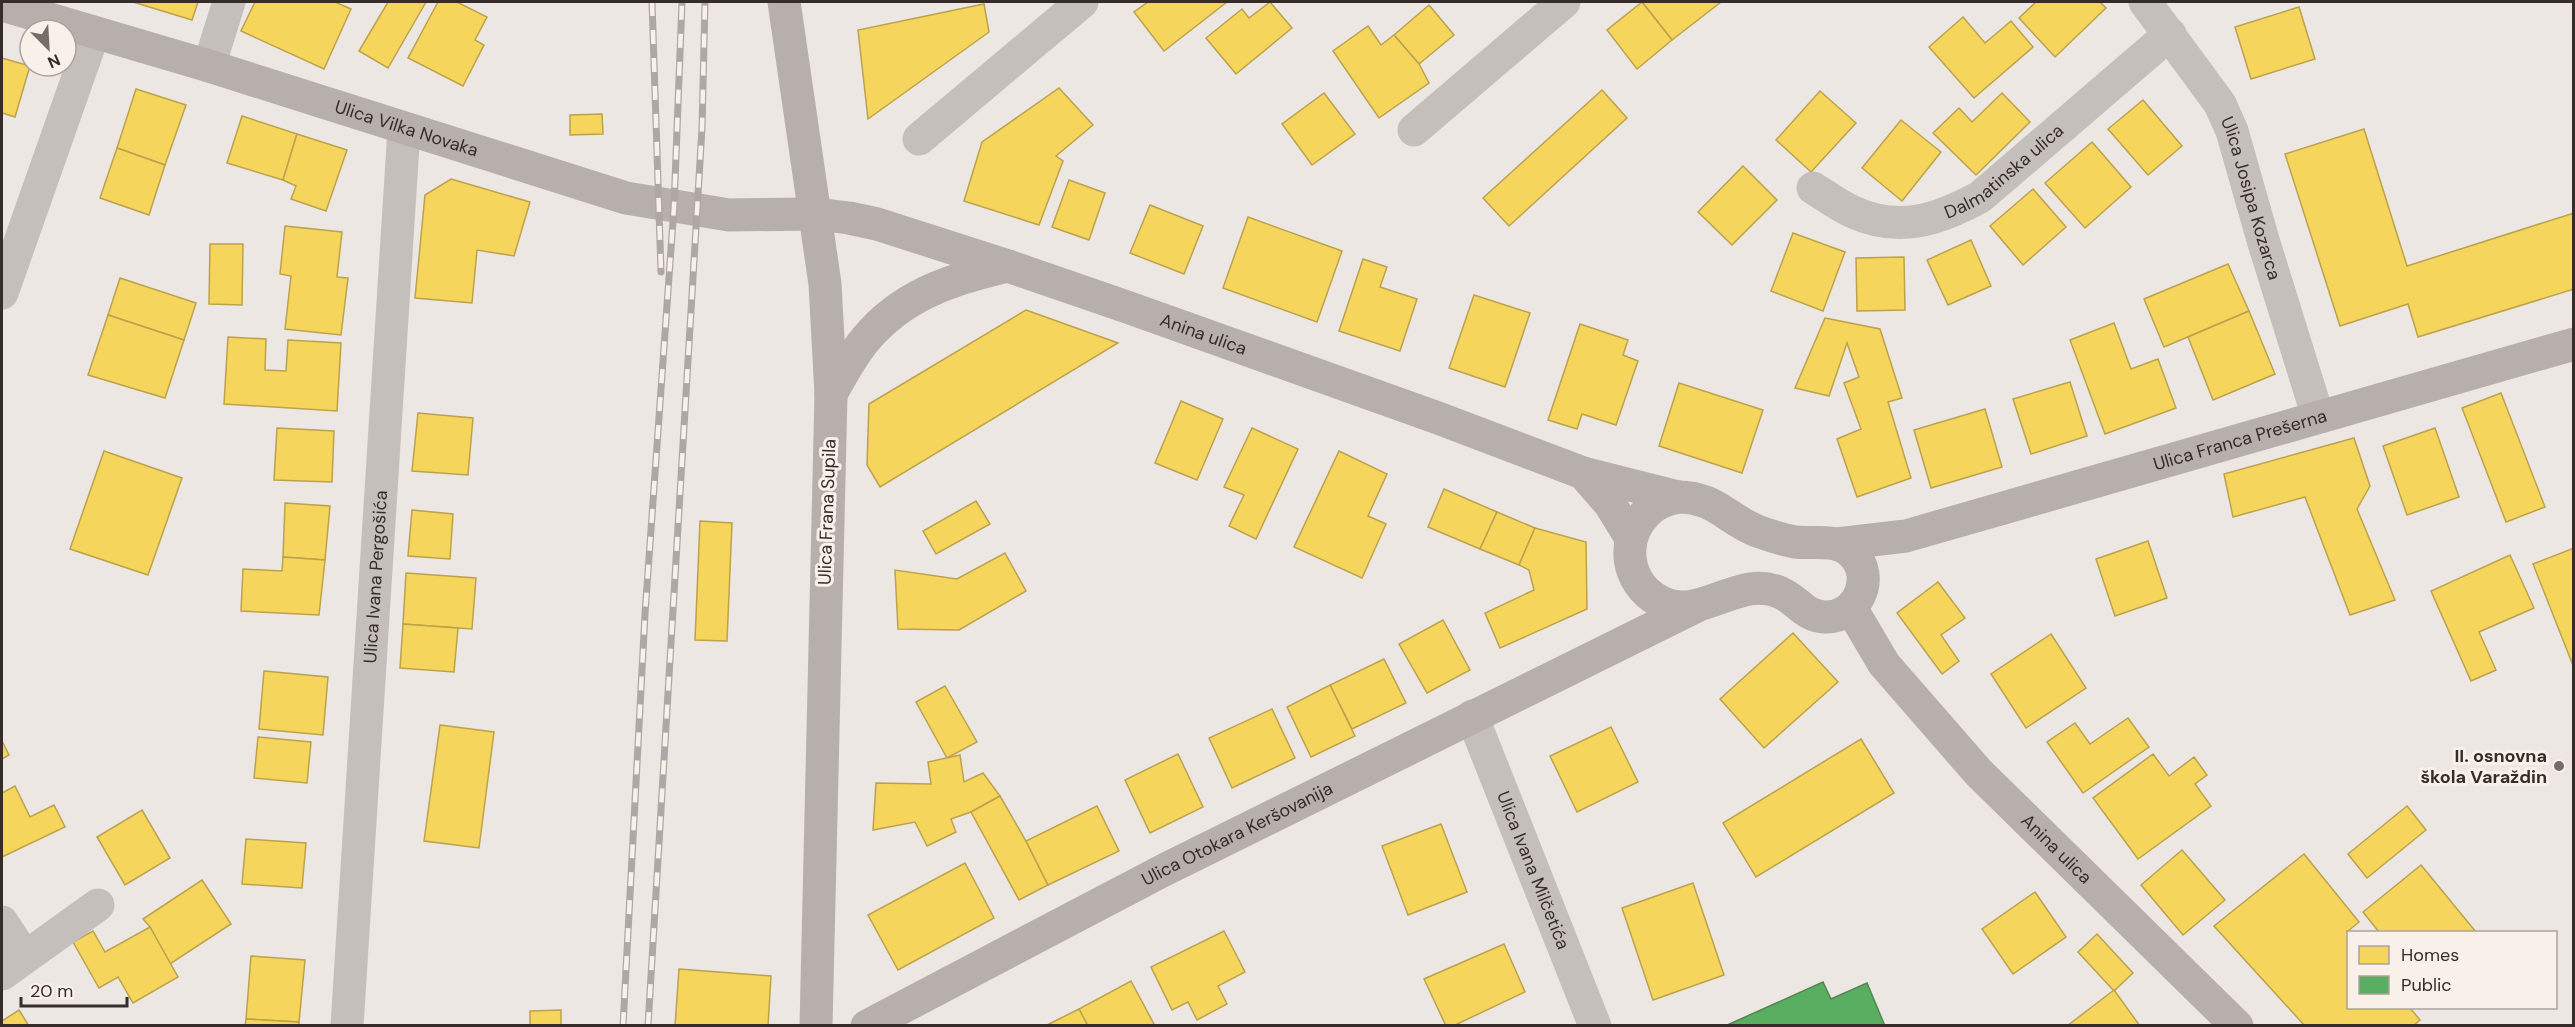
<svg xmlns="http://www.w3.org/2000/svg" width="2575" height="1027" font-family="'DM Sans',sans-serif">
	<style>
		.homes { fill: #f6d55c; stroke: #bca24d; stroke-width: 1.5 }
		.public { fill: #5aae61; stroke: #4f8750; stroke-width: 1.5 }
		.lines { fill: none; stroke-linecap: round; stroke-linejoin: round }
		.street { stroke: #c5bfbb; stroke-width: 33 }
		.secondary { stroke: #b6afab; stroke-width: 33 }
		.rail-casing { stroke: #ada8a5; stroke-width: 7 }
		.rail { stroke: #f9f0e9; stroke-width: 4.5; stroke-dasharray: 14; stroke-linecap: butt }
		.poi-dot { fill: #766d6a; stroke: #f9f0e9; stroke-width: 2 }
		.labels { text-anchor: middle; stroke-width: 6; stroke-linejoin: round; paint-order: stroke }
		.street-label { font-size: 18px; fill: #362c29; stroke: #f9f0e9 }
		.poi-label { font-size: 18px; font-weight: bold; fill: #362c29; stroke: #f9f0e9; text-anchor: end }
	</style>
	<rect width="100%" height="100%" fill="#ece7e2"/>
	<g class="homes">
		<polygon points="133,2 198,2 192,20"/>
		<polygon points="255,2 335,2 351,9 324,69 241,31"/>
		<polygon points="388,2 426,2 388,68 359,51"/>
		<polygon points="438,2 457,2 487,17 475,40 484,45 463,86 408,58"/>
		<polygon points="1148,2 1227,2 1164,51 1134,12"/>
		<polygon points="1270,2 1292,28 1236,74 1206,38 1242,9 1249,18"/>
		<polygon points="1642,2 1721,2 1672,40"/>
		<polygon points="1642,2 1672,40 1637,69 1607,30"/>
		<polygon points="2036,2 2100,2 2106,8 2055,57 2019,18"/>
		<polygon points="984,4 989,32 868,119 858,30"/>
		<polygon points="1429,5 1454,35 1419,64 1394,35"/>
		<polygon points="2299,7 2315,59 2251,79 2235,27"/>
		<polygon points="1963,17 1985,43 2011,21 2033,47 1974,98 1929,47"/>
		<polygon points="1368,26 1381,45 1394,35 1419,64 1429,83 1379,118 1333,51"/>
		<polygon points="2,58 30,66 15,117 2,113"/>
		<polygon points="1059,88 1093,125 1056,156 1063,161 1039,225 964,201 982,142"/>
		<polygon points="136,89 186,105 165,165 117,148"/>
		<polygon points="1602,90 1627,118 1509,226 1483,198"/>
		<polygon points="1820,91 1856,123 1811,172 1776,140"/>
		<polygon points="1324,93 1355,134 1312,165 1282,124"/>
		<polygon points="2002,93 2030,122 1976,175 1933,133 1959,108 1972,122"/>
		<polygon points="2143,100 2182,146 2148,175 2108,129"/>
		<polygon points="602,114 603,134 570,135 570,115"/>
		<polygon points="242,116 297,134 283,180 227,163"/>
		<polygon points="1901,120 1941,152 1902,201 1862,168"/>
		<polygon points="2364,129 2407,266 2574,213 2574,289 2418,337 2408,304 2340,326 2285,154"/>
		<polygon points="297,134 347,150 326,211 291,199 296,186 283,180"/>
		<polygon points="2092,142 2131,187 2085,228 2045,183"/>
		<polygon points="117,148 165,165 149,215 100,198"/>
		<polygon points="1743,166 1777,200 1732,245 1698,212"/>
		<polygon points="451,179 530,202 514,256 477,250 472,303 415,298 425,195"/>
		<polygon points="1069,180 1105,193 1089,240 1052,227"/>
		<polygon points="2033,189 2066,227 2023,265 1990,226"/>
		<polygon points="1150,205 1203,226 1184,274 1130,253"/>
		<polygon points="1248,217 1342,251 1317,322 1223,288"/>
		<polygon points="285,226 342,232 337,277 348,278 341,335 285,329 291,276 280,274"/>
		<polygon points="1793,233 1845,252 1823,311 1771,291"/>
		<polygon points="1971,240 1991,286 1948,305 1927,260"/>
		<polygon points="210,244 243,244 242,305 209,304"/>
		<polygon points="1904,257 1905,310 1857,311 1856,258"/>
		<polygon points="1363,259 1387,267 1380,287 1417,299 1400,351 1339,331"/>
		<polygon points="2228,264 2249,311 2164,347 2144,299"/>
		<polygon points="120,278 196,303 184,340 108,315"/>
		<polygon points="1474,295 1530,313 1505,387 1449,368"/>
		<polygon points="1026,310 1118,343 880,487 867,465 869,404"/>
		<polygon points="2249,311 2275,374 2213,400 2188,337"/>
		<polygon points="108,315 184,340 165,398 88,375"/>
		<polygon points="1825,318 1880,329 1902,398 1888,402 1911,478 1857,497 1837,439 1861,429 1844,383 1859,377 1847,343 1829,396 1795,388"/>
		<polygon points="2114,323 2131,369 2158,359 2176,408 2105,434 2070,340"/>
		<polygon points="1580,324 1628,340 1623,355 1638,361 1616,425 1582,414 1577,429 1548,420"/>
		<polygon points="228,337 266,339 265,370 286,371 288,340 341,343 337,411 224,404"/>
		<polygon points="2070,382 2087,436 2031,454 2013,399"/>
		<polygon points="1679,383 1763,410 1742,473 1659,446"/>
		<polygon points="2501,393 2545,507 2506,522 2462,408"/>
		<polygon points="1181,401 1223,419 1197,480 1155,463"/>
		<polygon points="1985,409 2002,467 1931,488 1914,430"/>
		<polygon points="418,413 473,418 468,475 412,471"/>
		<polygon points="277,428 334,431 332,482 274,480"/>
		<polygon points="1252,428 1298,449 1256,539 1229,526 1244,495 1224,487"/>
		<polygon points="2435,428 2459,497 2407,515 2383,446"/>
		<polygon points="2354,438 2370,486 2357,509 2395,600 2350,615 2305,497 2233,517 2224,474"/>
		<polygon points="104,451 182,478 148,575 70,549"/>
		<polygon points="1339,451 1387,474 1368,516 1386,524 1362,578 1294,547"/>
		<polygon points="1444,489 1497,512 1480,549 1428,527"/>
		<polygon points="976,501 990,524 936,554 923,531"/>
		<polygon points="285,503 330,506 325,560 283,557"/>
		<polygon points="412,510 453,514 450,559 408,556"/>
		<polygon points="1497,512 1535,528 1519,565 1480,549"/>
		<polygon points="700,521 732,523 727,641 695,640"/>
		<polygon points="1535,528 1586,542 1587,609 1500,648 1485,613 1534,590 1529,570 1519,565"/>
		<polygon points="2148,541 2167,598 2115,616 2096,559"/>
		<polygon points="2574,548 2574,668 2533,564"/>
		<polygon points="1005,553 1026,591 959,630 898,629 895,570 957,579"/>
		<polygon points="2510,555 2534,608 2479,632 2496,670 2471,681 2431,591"/>
		<polygon points="283,557 325,560 319,615 241,611 243,569 282,571"/>
		<polygon points="406,573 476,578 472,629 403,624"/>
		<polygon points="1938,582 1965,618 1941,635 1959,661 1942,674 1897,613"/>
		<polygon points="1443,620 1470,670 1427,693 1399,644"/>
		<polygon points="403,624 458,628 454,672 400,668"/>
		<polygon points="1793,633 1838,682 1764,748 1720,699"/>
		<polygon points="2051,634 2086,688 2026,728 1991,674"/>
		<polygon points="1384,659 1406,703 1352,729 1330,685"/>
		<polygon points="264,671 328,677 323,735 259,729"/>
		<polygon points="1330,685 1355,736 1311,757 1287,707"/>
		<polygon points="945,686 977,742 947,758 916,702"/>
		<polygon points="1272,709 1295,758 1232,788 1209,738"/>
		<polygon points="2128,718 2149,747 2083,793 2047,742 2075,723 2090,744"/>
		<polygon points="440,725 494,732 479,848 424,841"/>
		<polygon points="1611,727 1638,782 1577,812 1550,756"/>
		<polygon points="258,737 311,742 307,783 254,778"/>
		<polygon points="1861,739 1894,793 1756,877 1723,823"/>
		<polygon points="2,741 9,755 2,759"/>
		<polygon points="1178,754 1203,807 1150,833 1125,780"/>
		<polygon points="2153,754 2169,776 2194,757 2207,775 2195,784 2211,806 2138,859 2093,798"/>
		<polygon points="960,755 964,782 983,773 1000,796 971,812 951,819 956,832 927,846 915,822 873,830 876,783 931,784 928,762"/>
		<polygon points="15,786 30,817 54,805 65,827 2,857 2,793"/>
		<polygon points="1000,796 1026,841 1048,885 1019,900 971,812"/>
		<polygon points="1097,806 1119,851 1048,885 1026,841"/>
		<polygon points="2407,806 2426,830 2367,878 2348,854"/>
		<polygon points="142,810 170,858 125,885 97,837"/>
		<polygon points="1441,824 1467,892 1408,915 1382,846"/>
		<polygon points="246,839 306,843 302,888 242,884"/>
		<polygon points="2182,850 2225,900 2183,935 2141,885"/>
		<polygon points="2304,854 2359,922 2348,931 2348,1008 2410,1008 2420,1020 2413,1026 2305,1026 2214,926"/>
		<polygon points="965,863 994,918 898,970 868,915"/>
		<polygon points="2421,865 2476,932 2379,932 2363,912"/>
		<polygon points="202,880 231,924 170,964 150,927 143,919"/>
		<polygon points="1693,883 1724,975 1653,1000 1622,908"/>
		<polygon points="2035,892 2066,937 2013,974 1982,929"/>
		<polygon points="150,927 178,977 133,1003 118,977 99,988 73,942 93,931 105,952"/>
		<polygon points="1224,931 1245,972 1218,986 1227,1004 1197,1020 1188,1002 1172,1010 1151,967"/>
		<polygon points="2097,934 2133,973 2114,991 2078,952"/>
		<polygon points="1504,944 1525,992 1453,1026 1446,1026 1424,979"/>
		<polygon points="251,956 305,960 299,1022 246,1019"/>
		<polygon points="679,969 771,976 768,1026 675,1026"/>
		<polygon points="1131,981 1155,1026 1088,1026 1079,1009"/>
		<polygon points="2114,990 2140,1026 2067,1026"/>
		<polygon points="1079,1009 1088,1026 1045,1026"/>
		<polygon points="19,1010 29,1026 2,1026 2,1021"/>
		<polygon points="561,1010 561,1026 530,1026 530,1011"/>
		<polygon points="246,1019 299,1022 299,1026 245,1026"/>
	</g>
	<polygon class="public" points="1823,982 1831,999 1867,983 1885,1026 1725,1026"/>
	<g class="lines">
		<g class="street">
			<path id="s1" d="M2145,2L2220,104L2232,131L2263,240L2318,417"/>
			<polyline points="209,66 229,2"/>
			<polyline points="1414,130 1564,2"/>
			<polyline points="919,139 1082,2"/>
			<path id="s2" d="M1813,188C1826,196 1839,206 1853,212C1899,233 1938,220 1980,197L2170,34"/>
			<polyline points="2,293 94,32"/>
			<path id="s3" d="M1472,716L1595,1026"/>
			<polyline points="2,922 25,957"/>
			<polyline points="2,974 98,905"/>
			<path id="s4" d="M347,1026L404,129"/>
		</g>
		<g class="secondary">
			<polyline points="784,2 825,284 831,394 816,1026"/>
			<path id="s5" d="M2,5L209,66L626,198L729,215L817,214L849,218L877,224L1008,266L1127,307L1438,418L1583,473L1678,497"/>
			<path d="M831,394C843,373 855,350 872,332C909,292 957,278 1008,266"/>
			<polyline points="1583,473 1610,504 1631,538"/>
			<path d="M1678,497C1717,497 1728,521 1760,532C1771,536 1784,540 1795,542C1814,544 1837,538 1852,553C1877,577 1857,619 1824,617C1805,616 1797,600 1781,593C1738,573 1700,624 1659,601C1626,583 1620,540 1646,513C1655,503 1666,500 1678,497Z"/>
			<path id="s6" d="M1837,544L1906,536L2574,344"/>
			<path id="s7" d="M1851,608L1884,664L1979,773L2237,1026"/>
			<path id="s8" d="M867,1026L1164,870L1695,607"/>
		</g>
		<g class="rail-casing">
			<g id="rail">
				<polyline points="652,2 661,272"/>
				<polyline points="623,1026 645,614 674,207 682,2"/>
				<polyline points="648,1026 702,128 705,2"/>
			</g>
		</g>
		<use href="#rail" class="rail"/>
	</g>
	<circle class="poi-dot" cx="2559" cy="766" r="6"/>
	<g class="labels">
		<g class="street-label">
			<text dy="6" stroke="none"><textPath href="#s5" startOffset="423">Ulica Vilka Novaka</textPath></text>
			<text dy="6" stroke="none"><textPath href="#s2" startOffset="214">Dalmatinska ulica</textPath></text>
			<text dy="6" stroke="none"><textPath href="#s1" startOffset="226">Ulica Josipa Kozarca</textPath></text>
			<text dy="6" stroke="none"><textPath href="#s5" startOffset="1251">Anina ulica</textPath></text>
			<text dy="6" stroke="none"><textPath href="#s6" startOffset="417">Ulica Franca Prešerna</textPath></text>
			<text transform="translate(827 512) rotate(-88)" y="6">Ulica Frana Supila</text>
			<text dy="6" stroke="none"><textPath href="#s4" startOffset="450">Ulica Ivana Pergošića</textPath></text>
			<text dy="6" stroke="none"><textPath href="#s8" startOffset="417">Ulica Otokara Keršovanija</textPath></text>
			<text dy="6" stroke="none"><textPath href="#s7" startOffset="318">Anina ulica</textPath></text>
			<text dy="6" stroke="none"><textPath href="#s3" startOffset="166">Ulica Ivana Milčetića</textPath></text>
		</g>
		<g class="poi-label">
			<text x="2547" y="762">II. osnovna<tspan x="2547" dy="21">škola Varaždin</tspan></text>
		</g>
	</g>
	<rect width="2575" height="1027" fill="none" stroke="#362c29" stroke-width="6"/>
	<rect x="2347" y="931" width="210" height="78" fill="#f9f0e9" stroke="#aba29c" stroke-width="1.5"/>
	<rect x="2359" y="946" width="30" height="18" fill="#f6d55c" stroke="#aba29c" stroke-width="1.5"/>
	<text x="2401" y="961" font-size="18" fill="#362c29">Homes</text>
	<rect x="2359" y="976" width="30" height="18" fill="#5aae61" stroke="#aba29c" stroke-width="1.5"/>
	<text x="2401" y="991" font-size="18" fill="#362c29">Public</text>
	<g transform="translate(48 48) rotate(156)"><circle r="28" fill="#f9f0e9" stroke="#aba29c" stroke-width="1.5"/>
	<path d="M0-4.5L10 22L0 15L-10 22Z" fill="#766d6a"/>
	<text y="-9" font-size="16" font-weight="bold" text-anchor="middle" fill="#362c29">N</text>
	</g>
	<path d="M21 997v9h106v-9" fill="none" stroke="#362c29" stroke-width="3"/>
	<text x="30" y="997" font-size="18" fill="#362c29" stroke="#f9f0e9" stroke-width="4.5" paint-order="stroke">20 m</text>
</svg>
